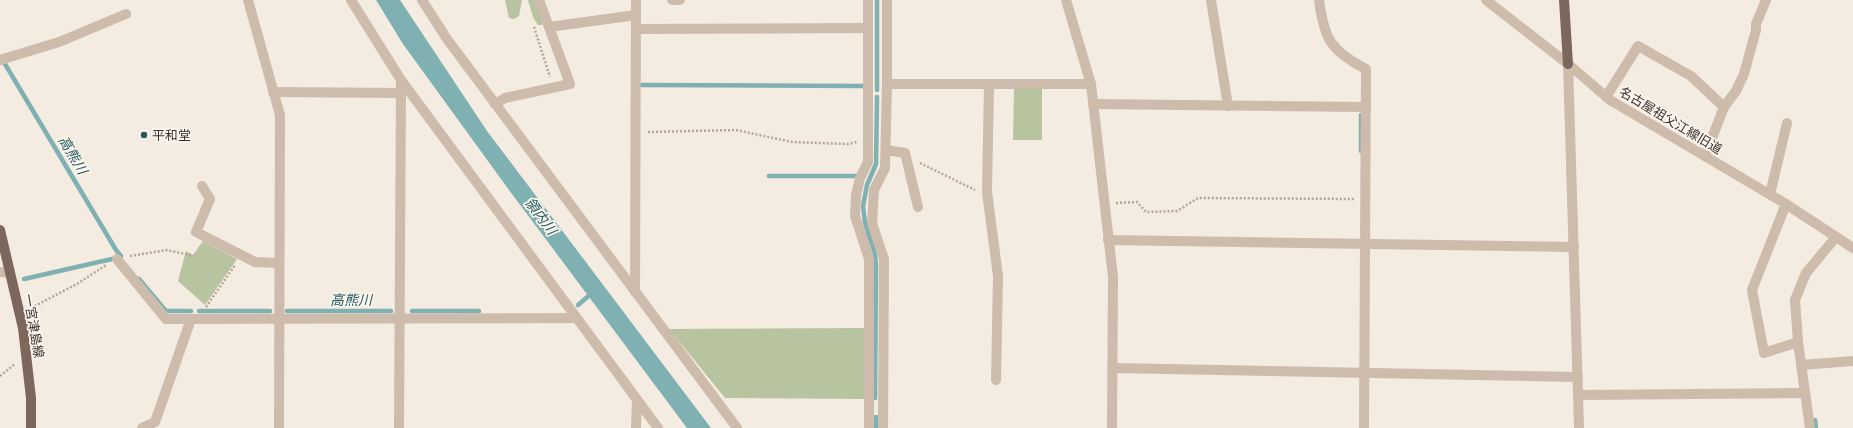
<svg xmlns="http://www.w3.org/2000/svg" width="1853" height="428" font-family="Poppins,'Noto Sans JP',sans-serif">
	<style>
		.green { fill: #b8c4a0 }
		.water { fill: #7fb0b2 }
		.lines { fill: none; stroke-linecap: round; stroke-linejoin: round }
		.stream { stroke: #7fb0b2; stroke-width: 4.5 }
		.path { stroke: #b9a596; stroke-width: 2.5; stroke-dasharray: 2 2; stroke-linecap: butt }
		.minor { stroke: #cdbbac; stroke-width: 10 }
		.major { stroke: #7d675c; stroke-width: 10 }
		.poi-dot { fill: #1f5a5e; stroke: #fbf5ee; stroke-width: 1.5 }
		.labels { text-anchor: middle; stroke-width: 3.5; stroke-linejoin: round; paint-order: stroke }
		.street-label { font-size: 13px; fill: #3b302b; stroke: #fbf5ee }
		.poi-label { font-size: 13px; fill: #3b302b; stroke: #fbf5ee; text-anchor: start }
		.water-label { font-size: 14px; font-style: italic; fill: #1f5a5e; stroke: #fbf5ee }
	</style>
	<rect width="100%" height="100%" fill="#f4ebe1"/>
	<g class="green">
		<polygon points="505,0 522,0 519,16 514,19 509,18"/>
		<polygon points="528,0 536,0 542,21 542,25 538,25 533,17"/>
		<polygon points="1014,89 1042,89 1042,140 1013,140"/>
		<polygon points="203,241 237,259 205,305 178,281 186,251 193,255"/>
		<polygon points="865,328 864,399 725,398 669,329"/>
	</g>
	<polygon class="water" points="376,0 400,0 487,131 711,428 687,428 509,190 403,44"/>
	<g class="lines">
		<g class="stream">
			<polyline points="5,64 116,250 121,256"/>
			<polyline points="642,85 863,86"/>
			<polyline points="877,90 877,0"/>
			<polyline points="1361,151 1361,115"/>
			<polyline points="769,176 858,176"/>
			<polyline points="24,279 112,259"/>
			<polyline points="139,279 166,311 191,311"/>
			<polyline points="578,305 592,293"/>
			<polyline points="199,311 270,311"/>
			<polyline points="287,311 391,311"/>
			<polyline points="412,311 479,311"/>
			<polyline points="875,398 876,266 875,254 865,223 863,206 867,185 876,164 877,97"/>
			<polyline points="1815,420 1816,428"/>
			<polyline points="876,428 876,417"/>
		</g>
		<g class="path">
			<polyline points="534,27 550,77"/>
			<polyline points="648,132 736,130 792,142 848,144 857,142"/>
			<polyline points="920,163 975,190"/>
			<polyline points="1116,203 1137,202 1146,212 1177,211 1198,198 1354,199"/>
			<polyline points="130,256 167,250 194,256"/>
			<polyline points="206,307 235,265"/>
			<polyline points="31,308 77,284 106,265"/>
			<polyline points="0,376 15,364"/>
		</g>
		<g class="minor">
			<polyline points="248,0 280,115 279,428"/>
			<polyline points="351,0 401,80 658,428"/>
			<polyline points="422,0 447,39 737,428"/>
			<polyline points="672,0 680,0"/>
			<polyline points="868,0 868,162 860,178 856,195 855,216 869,259 869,428"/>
			<polyline points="887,0 887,84 1091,84"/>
			<polyline points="1066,0 1091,84 1113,277 1112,428"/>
			<polyline points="1211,0 1228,106"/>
			<path d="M1319,0C1324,39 1331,51 1366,69L1364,428"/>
			<polyline points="1486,0 1568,64 1610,100 1786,204 1853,248"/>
			<polyline points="549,27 636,15"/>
			<polyline points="636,29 868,28"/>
			<polyline points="0,60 59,42 126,14"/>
			<polyline points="1568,64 1579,428"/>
			<polyline points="989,84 987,192 998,276 996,380"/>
			<polyline points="273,92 401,93"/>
			<polyline points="1606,97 1638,46 1691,76 1724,107"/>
			<polyline points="495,104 505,98 570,84 539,0"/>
			<polyline points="1093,104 1366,107"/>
			<polyline points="886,150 905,153 918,207"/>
			<polyline points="1705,156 1724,107 1736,91 1744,74 1756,30 1756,24 1766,0"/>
			<polyline points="202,186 210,199 196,232 255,262 279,263"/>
			<polyline points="1770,194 1787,123"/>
			<polyline points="1786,204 1752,290 1764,353 1798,342"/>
			<polyline points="1108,240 1574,247"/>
			<polyline points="117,259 166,319 576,318"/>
			<polyline points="0,272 10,273"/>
			<polyline points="635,292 636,0"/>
			<polyline points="1801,365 1853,361"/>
			<polyline points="1113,368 1578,377"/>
			<polyline points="1579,395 1805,393"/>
			<polyline points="142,428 155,422 191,319"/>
			<polyline points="399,428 401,80"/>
			<polyline points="636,428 637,400"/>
			<polyline points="883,428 884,259 872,223 874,190 885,168 887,84"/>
			<polyline points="1810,428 1798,342 1795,300 1806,273 1836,237"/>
		</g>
		<g class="major">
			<polyline points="1564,0 1568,64"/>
			<polyline points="0,230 23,328 31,398 31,428"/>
		</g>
	</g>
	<circle class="poi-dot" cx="144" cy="135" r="4"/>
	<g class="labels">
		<g class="street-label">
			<text transform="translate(1671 120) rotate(31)" y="5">名古屋祖父江線旧道</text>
			<text transform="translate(34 326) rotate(80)" y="5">一宮津島線</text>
		</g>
		<g class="poi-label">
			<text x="152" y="140">平和堂</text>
		</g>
		<g class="water-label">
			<text transform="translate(73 155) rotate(59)" y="5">高熊川</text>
			<text transform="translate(541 216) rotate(53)" y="5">領内川</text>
			<text x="351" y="305">高熊川</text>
		</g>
	</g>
</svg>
